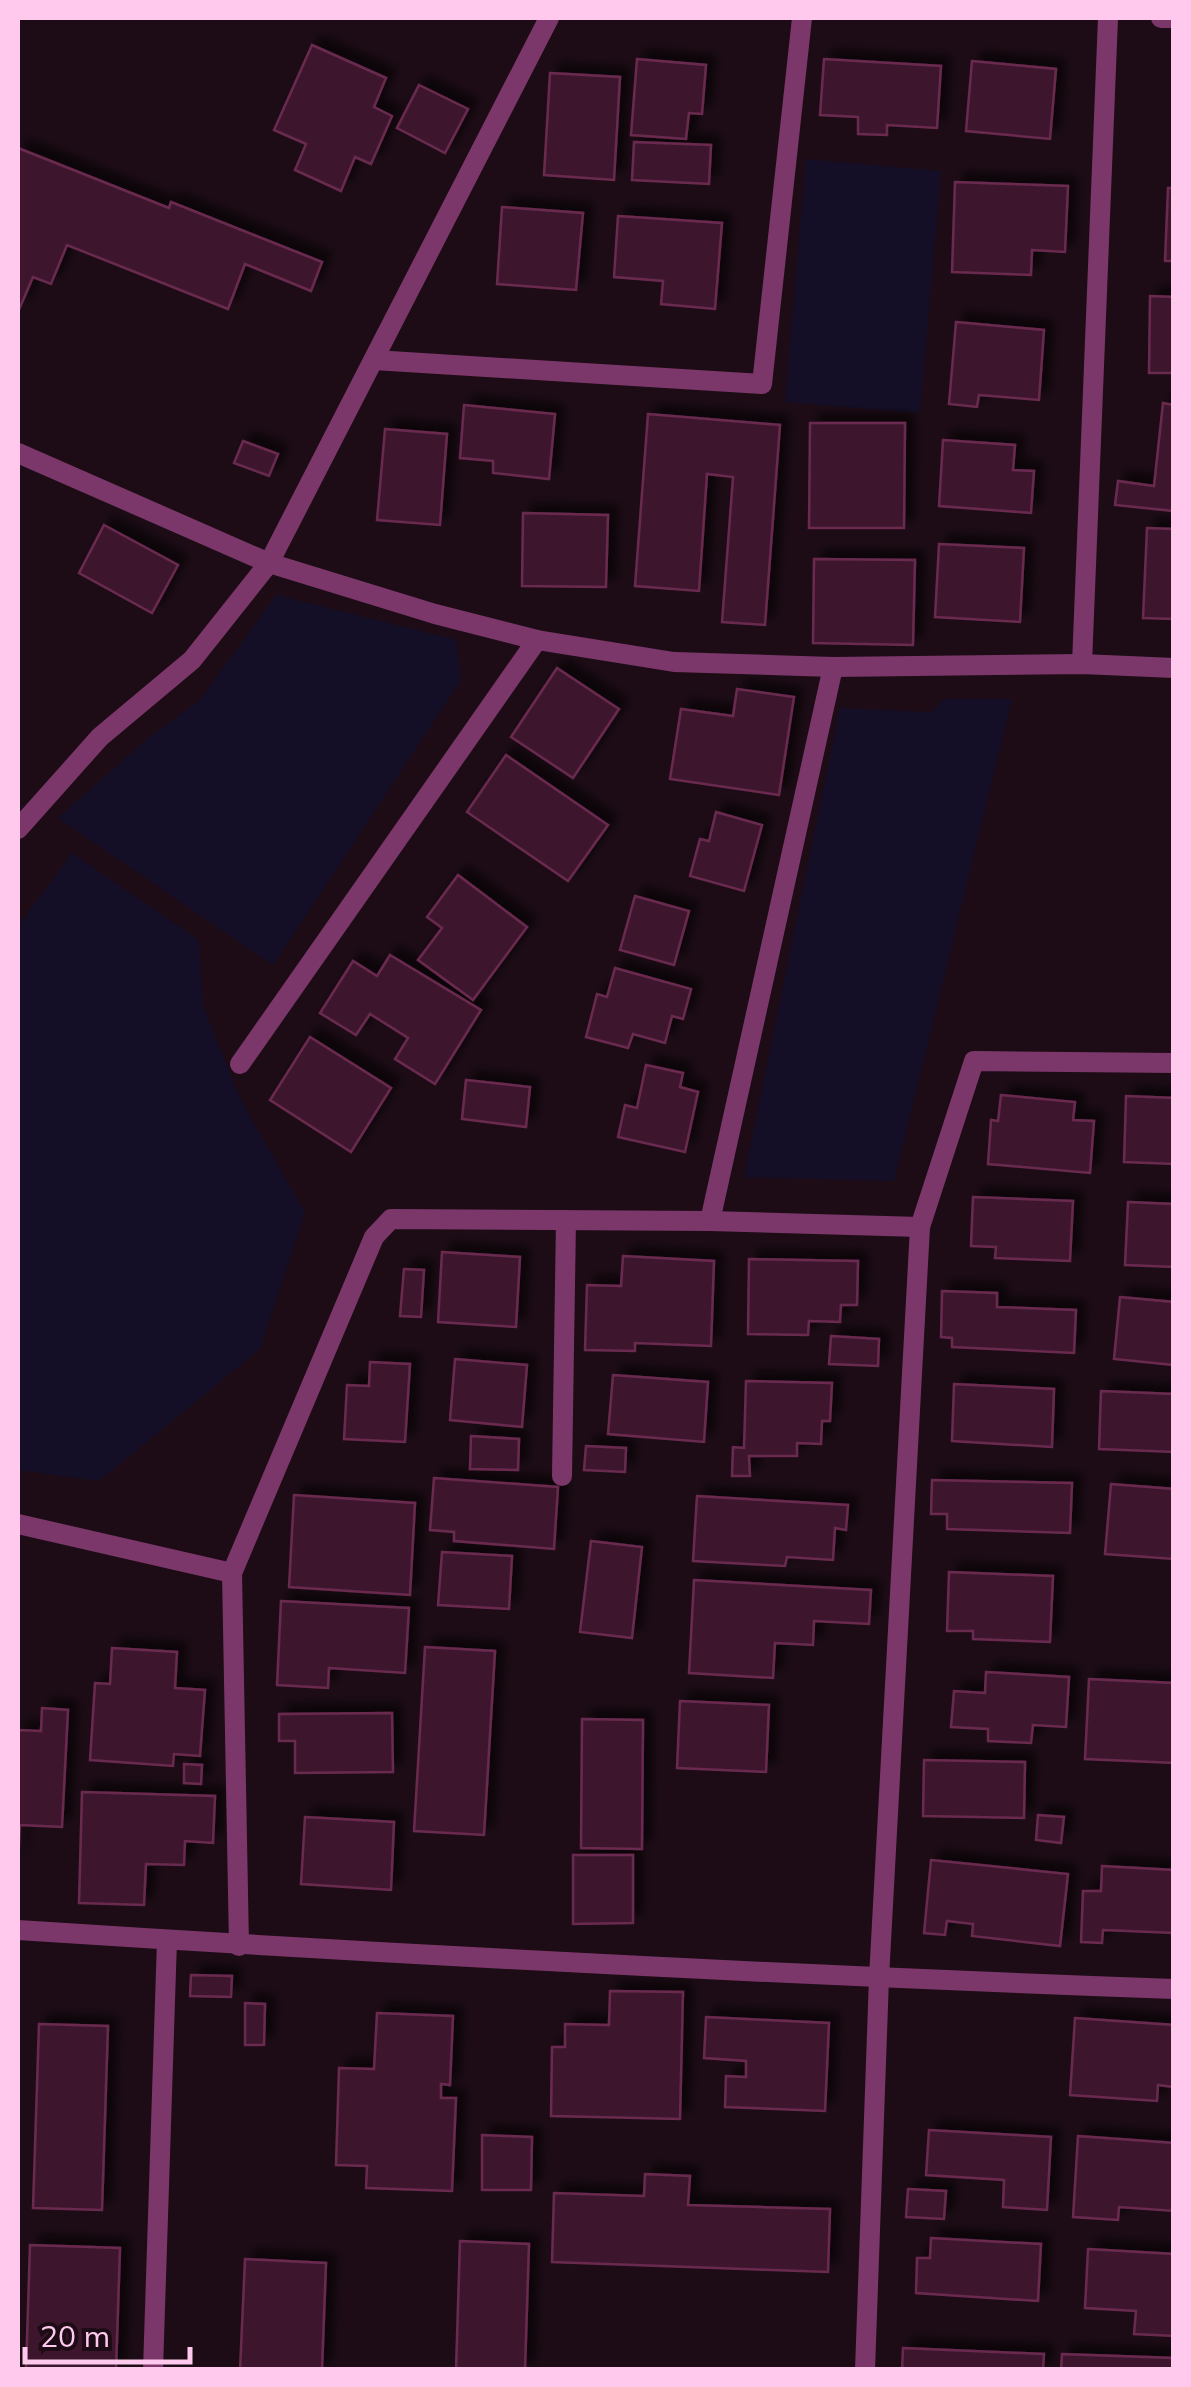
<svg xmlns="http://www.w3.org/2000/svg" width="1191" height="2387" font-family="Mulish,sans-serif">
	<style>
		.green { fill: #140f27 }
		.building { fill: #3e182e; stroke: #6a2a4f; stroke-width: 2.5; filter: url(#shadow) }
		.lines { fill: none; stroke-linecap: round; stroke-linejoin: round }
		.minor { stroke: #7c376a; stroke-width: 20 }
		.tertiary { stroke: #7c376a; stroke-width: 20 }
	</style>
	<defs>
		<filter id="shadow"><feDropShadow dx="9" dy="-9" stdDeviation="5" flood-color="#0009"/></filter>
	</defs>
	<rect width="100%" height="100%" fill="#1d0c16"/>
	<g class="green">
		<polygon points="806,159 941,171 920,413 785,402"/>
		<polygon points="276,595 456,640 461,680 273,965 58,818 148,738 200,700"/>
		<polygon points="945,699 1012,699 894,1181 744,1177 840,708 930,712"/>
		<polygon points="72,853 199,940 203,1006 239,1096 305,1213 260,1349 99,1481 18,1470 18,926"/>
	</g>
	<g class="building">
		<polygon points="312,45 386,78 374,107 392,116 371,164 355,157 341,191 295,170 306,144 274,130"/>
		<polygon points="637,59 706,65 702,114 689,113 686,139 631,135"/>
		<polygon points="824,59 941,66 937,128 887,125 887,135 858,134 858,117 820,115"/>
		<polygon points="972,61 1056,69 1050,139 966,131"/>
		<polygon points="550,73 620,77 614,180 544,175"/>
		<polygon points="419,85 468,109 445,153 397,128"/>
		<polygon points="634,142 711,145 709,184 632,180"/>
		<polygon points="18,148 169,208 171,202 322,262 311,291 245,264 228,309 67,245 51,284 33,277 18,312"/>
		<polygon points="955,182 1068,186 1065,252 1032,250 1031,275 952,272"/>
		<polygon points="1168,188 1174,188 1174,261 1165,261"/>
		<polygon points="502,207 583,213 576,290 497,284"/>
		<polygon points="618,216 722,223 715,309 661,304 663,281 614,277"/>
		<polygon points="1150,296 1174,297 1174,373 1149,373"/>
		<polygon points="956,322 1044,330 1039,400 979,395 977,407 949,404"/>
		<polygon points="1163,403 1174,405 1174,511 1115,505 1118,481 1154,486"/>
		<polygon points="464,405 555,414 549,479 493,473 493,461 460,458"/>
		<polygon points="648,414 780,425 765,625 722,622 733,477 707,474 699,591 635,586"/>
		<polygon points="810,423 905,423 904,528 809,528"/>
		<polygon points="385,429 447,434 440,525 377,520"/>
		<polygon points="943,440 1015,445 1013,470 1034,471 1031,513 939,506"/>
		<polygon points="243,441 278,454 269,476 234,463"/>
		<polygon points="523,513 608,515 606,587 522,586"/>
		<polygon points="104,525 178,565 152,613 79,573"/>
		<polygon points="1147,528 1174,529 1174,619 1143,618"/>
		<polygon points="939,544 1024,548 1020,622 935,617"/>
		<polygon points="814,559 915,560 913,645 813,643"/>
		<polygon points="557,668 619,709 573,778 511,737"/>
		<polygon points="737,689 794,697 779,795 670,779 681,709 733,716"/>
		<polygon points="506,755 608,825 568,881 467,812"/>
		<polygon points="716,812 762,825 744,891 690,876 700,839 709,841"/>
		<polygon points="458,875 527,927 473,1000 418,960 442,928 427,917"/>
		<polygon points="635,896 689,911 674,965 620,950"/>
		<polygon points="390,955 481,1010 435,1084 395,1059 408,1038 370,1014 356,1035 320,1013 353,961 377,976"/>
		<polygon points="615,968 691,989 683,1019 672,1016 665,1043 633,1034 628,1048 586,1037 597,994 607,997"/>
		<polygon points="310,1037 391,1088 351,1152 270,1100"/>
		<polygon points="646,1065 683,1073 680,1087 698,1092 685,1152 618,1137 625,1105 637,1108"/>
		<polygon points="466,1080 530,1087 526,1127 462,1119"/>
		<polygon points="1001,1095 1075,1102 1073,1120 1094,1121 1090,1173 988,1164 991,1120 998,1121"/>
		<polygon points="1126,1096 1174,1098 1174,1164 1124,1162"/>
		<polygon points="973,1197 1073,1201 1070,1261 995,1258 996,1247 971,1246"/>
		<polygon points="1128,1202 1174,1204 1174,1267 1125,1265"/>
		<polygon points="442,1252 520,1257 516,1327 438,1322"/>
		<polygon points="623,1256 714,1261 711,1346 635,1343 635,1351 585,1350 587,1285 621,1286"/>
		<polygon points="749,1259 858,1261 857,1305 841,1305 840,1322 809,1321 808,1335 748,1334"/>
		<polygon points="404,1269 424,1270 421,1317 400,1316"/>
		<polygon points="942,1291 997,1293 997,1307 1076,1310 1074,1353 952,1347 952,1338 941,1337"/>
		<polygon points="1120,1297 1174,1302 1174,1365 1114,1359"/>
		<polygon points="831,1336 879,1339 878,1366 829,1364"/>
		<polygon points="455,1359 527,1365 522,1427 450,1420"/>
		<polygon points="370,1362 410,1364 405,1442 344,1439 347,1385 369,1386"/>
		<polygon points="613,1375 708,1382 704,1442 608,1434"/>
		<polygon points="746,1381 832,1383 830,1421 822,1421 821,1444 797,1443 797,1456 749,1456 750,1476 732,1476 733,1447 744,1448"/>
		<polygon points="954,1384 1054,1389 1052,1447 952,1441"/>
		<polygon points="1101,1391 1174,1394 1174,1452 1099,1449"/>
		<polygon points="471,1436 519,1439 518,1470 470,1469"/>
		<polygon points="586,1446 626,1448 625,1472 584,1470"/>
		<polygon points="434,1478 558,1487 554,1549 454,1541 454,1532 430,1530"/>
		<polygon points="932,1480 1072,1483 1070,1533 947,1529 947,1514 931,1514"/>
		<polygon points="1111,1484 1174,1489 1174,1559 1105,1554"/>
		<polygon points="294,1495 415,1503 410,1595 289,1587"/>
		<polygon points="697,1496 848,1505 846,1530 835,1528 833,1560 787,1557 785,1566 693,1561"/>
		<polygon points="591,1541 642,1547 632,1638 580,1632"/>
		<polygon points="442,1552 512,1556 509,1609 438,1605"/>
		<polygon points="949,1572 1053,1576 1050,1642 973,1639 973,1631 947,1631"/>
		<polygon points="694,1580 871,1590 869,1624 814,1621 813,1645 775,1643 773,1678 689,1673"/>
		<polygon points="281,1601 409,1608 405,1673 329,1668 328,1688 277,1685"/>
		<polygon points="425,1647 495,1651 484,1835 414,1831"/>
		<polygon points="112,1648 177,1652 175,1688 205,1690 200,1756 174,1754 173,1766 90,1760 95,1683 110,1684"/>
		<polygon points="986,1672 1069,1677 1066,1727 1033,1725 1031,1743 988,1741 988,1729 951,1727 954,1691 985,1693"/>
		<polygon points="1089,1679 1174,1683 1174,1763 1085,1759"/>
		<polygon points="680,1701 769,1705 766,1772 677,1768"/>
		<polygon points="42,1708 68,1710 62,1827 20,1825 18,1864 18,1730 41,1731"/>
		<polygon points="392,1713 393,1772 295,1773 295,1741 279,1741 279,1714"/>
		<polygon points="582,1719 643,1720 642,1849 581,1848"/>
		<polygon points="924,1760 1025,1762 1024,1818 923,1816"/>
		<polygon points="184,1764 202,1765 201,1784 184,1783"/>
		<polygon points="82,1792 215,1796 213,1843 185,1841 184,1865 146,1864 144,1905 79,1903"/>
		<polygon points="1038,1815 1064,1817 1061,1843 1036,1840"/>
		<polygon points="305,1817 394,1822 391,1890 301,1884"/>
		<polygon points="573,1855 633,1855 633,1923 573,1924"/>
		<polygon points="931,1860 1068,1874 1060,1946 972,1936 973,1924 947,1921 945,1935 924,1933"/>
		<polygon points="1102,1866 1174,1870 1174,1933 1103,1930 1102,1943 1081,1942 1083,1891 1101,1891"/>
		<polygon points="191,1975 232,1976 231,1997 190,1996"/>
		<polygon points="610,1991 683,1992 680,2119 551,2116 552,2047 565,2047 565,2024 609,2025"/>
		<polygon points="245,2003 265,2004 264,2045 245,2045"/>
		<polygon points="377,2013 453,2016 450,2085 441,2084 441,2098 456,2098 452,2191 366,2188 367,2166 336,2165 339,2068 374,2069"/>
		<polygon points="706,2017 829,2023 825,2111 725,2107 726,2076 746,2077 746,2061 704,2058"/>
		<polygon points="1075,2018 1174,2025 1174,2087 1158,2085 1157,2101 1070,2095"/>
		<polygon points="39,2024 108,2026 102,2210 33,2208"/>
		<polygon points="929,2130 1051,2137 1047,2210 1003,2207 1004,2180 926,2175"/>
		<polygon points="482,2135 532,2137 531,2190 482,2190"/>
		<polygon points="1078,2136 1174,2143 1174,2211 1119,2207 1118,2220 1073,2217"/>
		<polygon points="645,2174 690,2176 688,2205 830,2209 828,2272 552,2262 554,2193 644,2196"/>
		<polygon points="908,2189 946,2191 944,2219 906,2217"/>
		<polygon points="931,2238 1041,2244 1038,2301 916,2293 917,2258 930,2258"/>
		<polygon points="460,2241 529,2244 525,2370 456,2370"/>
		<polygon points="30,2245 120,2248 116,2370 26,2370"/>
		<polygon points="1088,2249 1174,2254 1174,2336 1134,2334 1136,2311 1085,2308"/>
		<polygon points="245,2259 326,2263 322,2370 240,2370"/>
		<polygon points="903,2348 1044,2354 1043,2370 902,2370"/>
		<polygon points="1062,2354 1174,2358 1174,2370 1061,2370"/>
	</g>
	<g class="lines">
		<g class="minor">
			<polyline points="374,360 762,384 802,18"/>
			<polyline points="18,453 269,563 435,614 537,640 674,662 833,667 1082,664 1174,668"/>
			<polyline points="1082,664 1108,18"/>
			<polyline points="18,829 100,737 192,660 269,563 549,18"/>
			<polyline points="240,1064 537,640"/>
			<polyline points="710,1221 833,667"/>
			<polyline points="562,1476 566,1220"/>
			<polyline points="18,1524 232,1573"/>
			<path d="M18,1930C403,1955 788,1975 1174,1989"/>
			<polyline points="239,1946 232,1573 374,1237 391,1219 710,1221 920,1227"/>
			<polyline points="153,2370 167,1940"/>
			<polyline points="865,2370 879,1978 920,1227 974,1061 1174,1063"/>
		</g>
		<polyline class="tertiary" points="1161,18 1174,18"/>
	</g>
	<rect width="1191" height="2387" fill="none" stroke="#fec9ec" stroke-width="40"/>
	<path d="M25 2347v15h165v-15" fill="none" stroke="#fec9ec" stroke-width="5"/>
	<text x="40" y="2347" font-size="30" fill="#fec9ec" stroke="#1d0c16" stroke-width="8" paint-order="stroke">20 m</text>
</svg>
